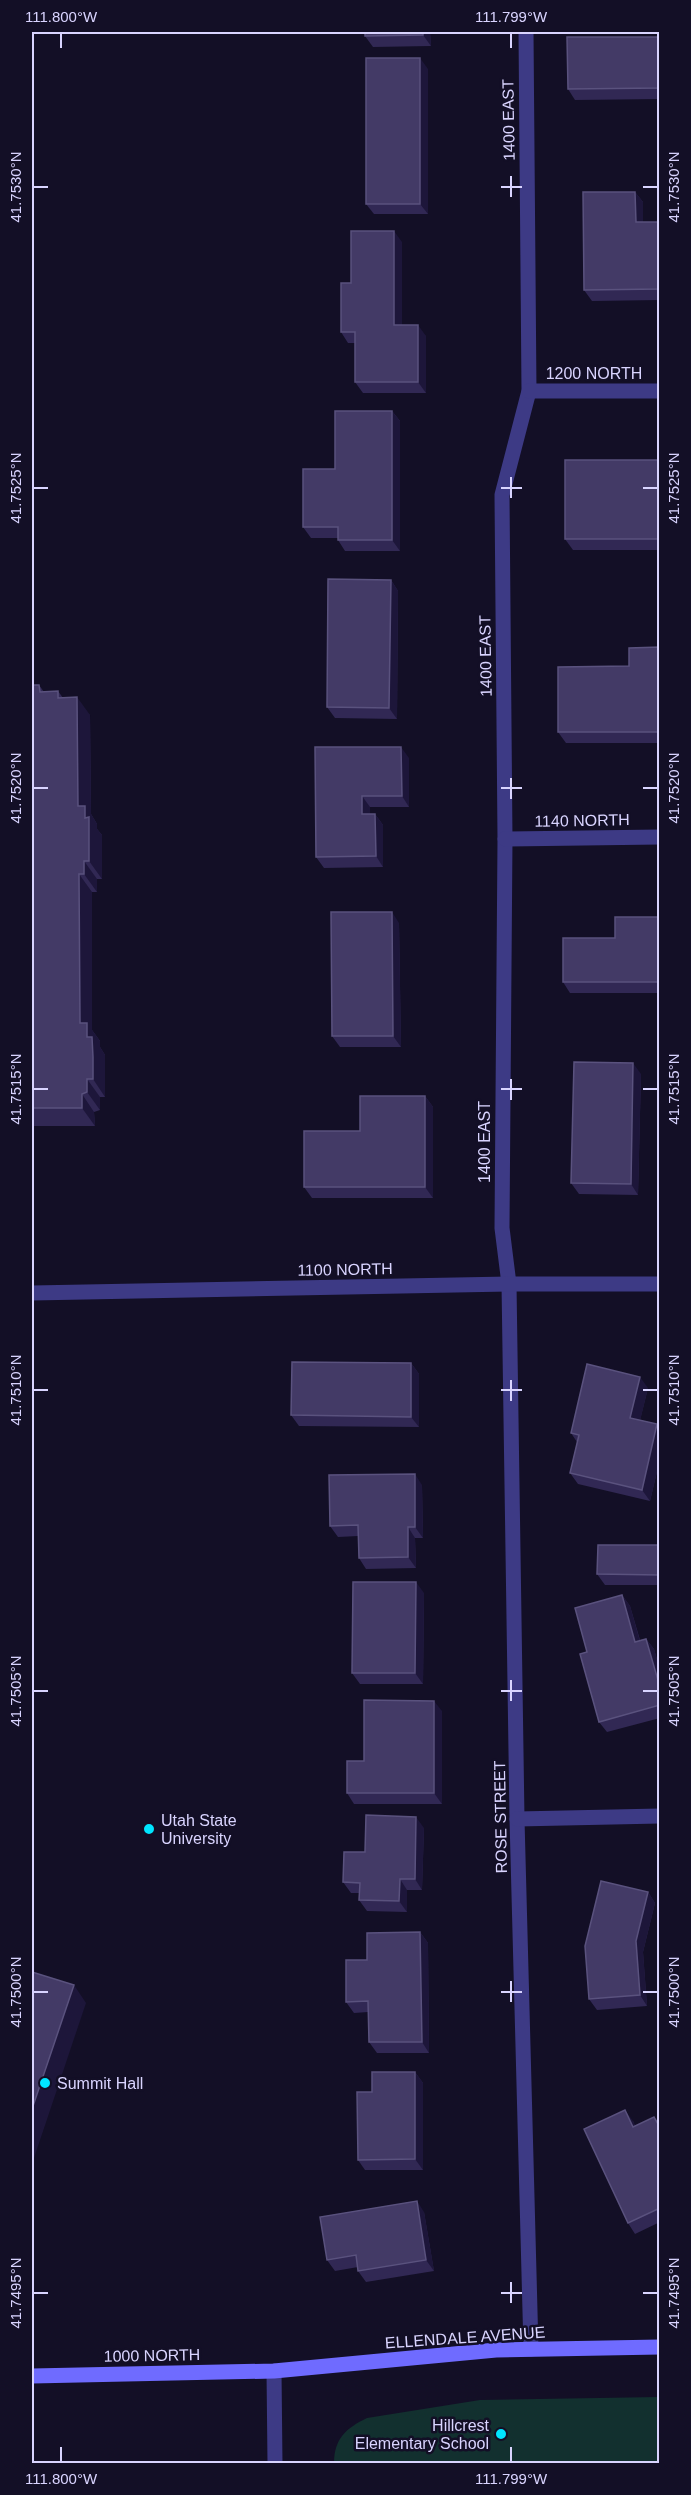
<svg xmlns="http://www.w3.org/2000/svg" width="691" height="2495" font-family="Arial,sans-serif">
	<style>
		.green { fill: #12302f }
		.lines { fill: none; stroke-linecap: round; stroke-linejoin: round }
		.street { stroke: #3d3a85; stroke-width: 15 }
		.secondary { stroke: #6f6bff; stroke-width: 15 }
		.wall { fill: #312854 }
		.shaded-wall { fill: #1d163a }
		.building { fill: #433a66; stroke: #5a527e; stroke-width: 1.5 }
		.ticks { fill: none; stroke: #d9d4ff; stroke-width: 2 }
		.poi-dot { fill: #00e5ff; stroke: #130f26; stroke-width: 2 }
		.labels { text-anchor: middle; stroke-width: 5; stroke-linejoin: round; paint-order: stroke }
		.street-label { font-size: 16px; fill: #d9d4ff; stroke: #130f26 }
		.poi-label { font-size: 16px; fill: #d9d4ff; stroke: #130f26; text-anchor: start }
		.neatline { fill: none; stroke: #d9d4ff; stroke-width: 2 }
		.ticks-label { font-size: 15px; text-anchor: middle; fill: #d9d4ff }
	</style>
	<rect width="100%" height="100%" fill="#130f26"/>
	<path class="green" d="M659,2397V2463H334C334,2439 346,2428 367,2418L480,2400Z"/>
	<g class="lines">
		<g class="street">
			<polyline points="526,32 529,391 502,495 505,839 502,1228 509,1284 517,1819 531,2349"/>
			<polyline points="529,391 660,391"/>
			<polyline points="505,839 660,837"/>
			<polyline points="32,1293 509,1284 660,1284"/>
			<polyline points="517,1819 660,1816"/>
			<polyline points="274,2371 275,2464"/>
		</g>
		<polyline class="secondary" points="32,2376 274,2371 496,2350 660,2347"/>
	</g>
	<g class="wall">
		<polygon points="430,32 431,46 373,47 365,36"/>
		<polygon points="660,37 660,99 575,100 568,89"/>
		<polygon points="428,69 428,214 374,214 366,204"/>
		<polygon points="635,192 643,202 643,222 660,222 660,300 592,301 584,290"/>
		<polygon points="402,242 402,325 426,336 426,393 363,393 355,382 355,343 348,343 341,332 351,283"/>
		<polygon points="392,411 400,421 400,551 345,551 338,540 338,538 311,538 303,527 335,469"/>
		<polygon points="660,460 660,550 573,550 565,539"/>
		<polygon points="391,580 398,591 397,719 335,718 327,707"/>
		<polygon points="660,647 660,743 566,743 558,732 629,666"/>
		<polygon points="32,685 39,685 44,692 58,691 63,698 90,715 91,814 97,824 97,829 102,835 102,879 97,879 97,892 92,892 92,1030 100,1041 100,1047 105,1055 105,1097 100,1097 100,1110 94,1112 95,1126 32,1126"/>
		<polygon points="315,747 409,758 409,807 370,807 370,814 375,814 383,825 383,867 324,868 316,857"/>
		<polygon points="660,917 660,993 570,993 563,982 615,938"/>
		<polygon points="399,923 401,1047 340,1047 332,1036"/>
		<polygon points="641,1074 638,1195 579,1194 571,1183"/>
		<polygon points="425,1096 433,1107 433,1198 312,1198 304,1187 360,1131"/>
		<polygon points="411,1363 419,1374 419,1427 299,1426 291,1415"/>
		<polygon points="648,1388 640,1420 657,1424 660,1427 660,1459 650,1501 578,1484 570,1473 577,1442 571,1433"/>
		<polygon points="422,1485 423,1538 415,1538 416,1568 366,1569 359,1558 358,1536 338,1537 330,1526"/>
		<polygon points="660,1545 660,1585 605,1585 597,1574"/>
		<polygon points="424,1593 423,1684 360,1684 352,1673"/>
		<polygon points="622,1595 630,1606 640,1640 646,1639 654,1649 660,1670 660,1718 607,1732 599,1722 587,1652"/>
		<polygon points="442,1711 442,1804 354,1804 347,1793 364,1761"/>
		<polygon points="424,1828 422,1890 407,1890 407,1912 367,1911 359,1900 359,1893 351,1893 343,1882 365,1852"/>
		<polygon points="648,1892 655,1903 643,1952 647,2006 597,2010 589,1999"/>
		<polygon points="420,1932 428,1943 429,2053 377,2053 369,2042 368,2012 354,2013 346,2002 367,1960"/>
		<polygon points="415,2072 423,2083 423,2170 365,2170 358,2160 372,2092"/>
		<polygon points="654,2117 660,2124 660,2222 635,2234 628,2223 633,2121 635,2126"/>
		<polygon points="424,2212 434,2271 366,2282 358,2271 358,2267 335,2271 327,2260"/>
	</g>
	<g class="shaded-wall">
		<polygon points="423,32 430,32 431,46 423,35"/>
		<polygon points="420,58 428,69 428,214 420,204"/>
		<polygon points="635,192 643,202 643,233 636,222"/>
		<polygon points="394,231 402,242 402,336 394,325"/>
		<polygon points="418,325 426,336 426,393 418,382"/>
		<polygon points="392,411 400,421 400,551 392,540"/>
		<polygon points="391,580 398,591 397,719 389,708"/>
		<polygon points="77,697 90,715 91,814 97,824 97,829 102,835 102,879 89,861 78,806"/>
		<polygon points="401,747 409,758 409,807 402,796"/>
		<polygon points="362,796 370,807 370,825 362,814"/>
		<polygon points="375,814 383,825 383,867 376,856"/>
		<polygon points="84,861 97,879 97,892 84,874"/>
		<polygon points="79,874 92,892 92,1030 100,1041 100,1047 105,1055 105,1097 93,1079 87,1037 80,1023"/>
		<polygon points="392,912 399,923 401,1047 393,1036"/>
		<polygon points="633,1063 641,1074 638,1195 631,1184"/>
		<polygon points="87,1079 100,1097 100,1110 87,1092"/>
		<polygon points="82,1094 94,1112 95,1126 82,1108"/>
		<polygon points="425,1096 433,1107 433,1198 425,1187"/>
		<polygon points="411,1363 419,1374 419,1427 411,1417"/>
		<polygon points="640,1377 648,1388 638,1429 630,1418"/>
		<polygon points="657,1424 660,1427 660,1459 650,1501 642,1490"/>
		<polygon points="415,1474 422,1485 423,1538 415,1527"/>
		<polygon points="408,1527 415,1538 416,1568 408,1557"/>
		<polygon points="416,1582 424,1593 423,1684 415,1673"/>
		<polygon points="622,1595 630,1606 643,1652 635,1642"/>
		<polygon points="646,1639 654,1649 660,1670 660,1687"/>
		<polygon points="434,1701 442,1711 442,1804 434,1793"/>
		<polygon points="416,1817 424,1828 422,1890 415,1879"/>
		<polygon points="400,1879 407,1890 407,1912 399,1901"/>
		<polygon points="648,1892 655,1903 643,1952 647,2006 640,1995 636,1941"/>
		<polygon points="420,1932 428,1943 429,2053 422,2042"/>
		<polygon points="74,1985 86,2003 32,2164 32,2109"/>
		<polygon points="415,2072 423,2083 423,2170 415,2159"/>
		<polygon points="625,2110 633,2121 641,2138 633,2127"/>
		<polygon points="417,2201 424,2212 434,2271 426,2260"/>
	</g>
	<g class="building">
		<polygon points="365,32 423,32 423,35 365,36"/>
		<polygon points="567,37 660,37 660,88 568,89"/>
		<rect x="366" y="58" width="54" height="146"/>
		<polygon points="583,192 635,192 636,222 660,222 660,289 584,290"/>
		<polygon points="351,231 394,231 394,325 418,325 418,382 355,382 355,332 341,332 341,283 351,283"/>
		<polygon points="335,411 392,411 392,540 338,540 338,527 303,527 303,469 335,469"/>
		<rect x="565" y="460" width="95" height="79"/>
		<polygon points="328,579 391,580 389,708 327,707"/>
		<polygon points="660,647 660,732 558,732 558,667 629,666 629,648"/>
		<polygon points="32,685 39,685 40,692 58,691 58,698 77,697 78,806 85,806 85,818 89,817 89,861 84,861 84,874 79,874 80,1023 87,1023 87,1037 92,1037 93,1057 93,1079 87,1079 87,1092 82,1094 82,1108 32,1108"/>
		<polygon points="315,747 401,747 402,796 362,796 362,814 375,814 376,856 316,857"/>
		<polygon points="331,912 392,912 393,1036 332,1036"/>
		<polygon points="615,917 660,917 660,982 563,982 563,938 615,938"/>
		<polygon points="574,1062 633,1063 631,1184 571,1183"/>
		<polygon points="360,1096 425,1096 425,1187 304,1187 304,1131 360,1131"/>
		<polygon points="292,1362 411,1363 411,1417 291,1415"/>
		<polygon points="587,1364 640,1377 630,1418 657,1424 642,1490 570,1473 579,1435 571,1433"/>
		<polygon points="415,1474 415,1527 408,1527 408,1557 359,1558 358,1525 330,1526 329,1475"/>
		<polygon points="598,1545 660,1545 660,1575 597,1574"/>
		<polygon points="353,1582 416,1582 415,1673 352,1673"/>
		<polygon points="622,1595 635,1642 646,1639 660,1687 660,1705 599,1722 580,1654 587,1652 575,1608"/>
		<polygon points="364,1700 434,1701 434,1793 347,1793 347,1761 364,1761"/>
		<polygon points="366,1815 416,1817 415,1879 400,1879 399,1901 359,1900 360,1883 343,1882 344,1852 365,1852"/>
		<polygon points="601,1881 648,1892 636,1941 640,1995 589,1999 585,1946"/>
		<polygon points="420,1932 422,2042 369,2042 368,2001 346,2002 346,1960 367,1960 367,1933"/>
		<polygon points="32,1972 74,1985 32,2109"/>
		<polygon points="372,2072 415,2072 415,2159 358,2160 357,2092 372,2092"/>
		<polygon points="625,2110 633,2127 654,2117 660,2128 660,2208 628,2223 584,2129"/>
		<polygon points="417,2201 426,2260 358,2271 356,2255 327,2260 320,2217"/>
	</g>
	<path class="ticks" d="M61,33V48M511,33V48M511,176V197M33,187H48M501,187H522M643,187H658M511,477V498M33,488H48M501,488H522M643,488H658M511,778V799M33,788H48M501,788H522M643,788H658M511,1079V1100M33,1089H48M501,1089H522M643,1089H658M511,1380V1401M33,1390H48M501,1390H522M643,1390H658M511,1680V1701M33,1691H48M501,1691H522M643,1691H658M511,1981V2002M33,1992H48M501,1992H522M643,1992H658M511,2282V2303M33,2293H48M501,2293H522M643,2293H658M61,2447V2462M511,2447V2462"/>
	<g class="poi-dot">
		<circle cx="149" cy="1829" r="6"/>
		<circle cx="45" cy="2083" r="6"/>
		<circle cx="501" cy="2434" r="6"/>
	</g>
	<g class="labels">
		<g class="street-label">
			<text transform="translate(508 120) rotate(-91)" y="6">1400 EAST</text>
			<text x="594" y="379">1200 NORTH</text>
			<text transform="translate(485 656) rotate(-91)" y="6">1400 EAST</text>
			<text transform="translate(582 820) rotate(-1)" y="6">1140 NORTH</text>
			<text transform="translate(484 1142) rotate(-90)" y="6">1400 EAST</text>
			<text transform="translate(345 1269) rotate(-1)" y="6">1100 NORTH</text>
			<text transform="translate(500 1817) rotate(-91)" y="6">ROSE STREET</text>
			<text transform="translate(465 2337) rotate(-4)" y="6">ELLENDALE AVENUE</text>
			<text transform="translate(152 2355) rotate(-1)" y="6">1000 NORTH</text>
		</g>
		<g class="poi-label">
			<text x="161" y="1826">Utah State<tspan x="161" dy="18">University</tspan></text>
			<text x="57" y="2089">Summit Hall</text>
			<text x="489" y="2431" text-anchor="end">Hillcrest<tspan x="489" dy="18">Elementary School</tspan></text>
		</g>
	</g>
	<rect width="691" height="2495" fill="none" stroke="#130f26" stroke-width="66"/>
	<rect x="33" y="33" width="625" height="2429" class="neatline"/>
	<g class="ticks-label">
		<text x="61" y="22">111.800°W</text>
		<text x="511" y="22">111.799°W</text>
		<text transform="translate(16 187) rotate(-90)" y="5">41.7530°N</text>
		<text transform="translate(674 187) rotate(-90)" y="5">41.7530°N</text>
		<text transform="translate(16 488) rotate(-90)" y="5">41.7525°N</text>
		<text transform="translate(674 488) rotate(-90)" y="5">41.7525°N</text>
		<text transform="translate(16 788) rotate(-90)" y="5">41.7520°N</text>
		<text transform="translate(674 788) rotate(-90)" y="5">41.7520°N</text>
		<text transform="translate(16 1089) rotate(-90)" y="5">41.7515°N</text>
		<text transform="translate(674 1089) rotate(-90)" y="5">41.7515°N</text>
		<text transform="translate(16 1390) rotate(-90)" y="5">41.7510°N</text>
		<text transform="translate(674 1390) rotate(-90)" y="5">41.7510°N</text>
		<text transform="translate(16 1691) rotate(-90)" y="5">41.7505°N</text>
		<text transform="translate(674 1691) rotate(-90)" y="5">41.7505°N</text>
		<text transform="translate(16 1992) rotate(-90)" y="5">41.7500°N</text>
		<text transform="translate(674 1992) rotate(-90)" y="5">41.7500°N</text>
		<text transform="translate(16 2293) rotate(-90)" y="5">41.7495°N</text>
		<text transform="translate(674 2293) rotate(-90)" y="5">41.7495°N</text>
		<text x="61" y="2484">111.800°W</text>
		<text x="511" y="2484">111.799°W</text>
	</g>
</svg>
